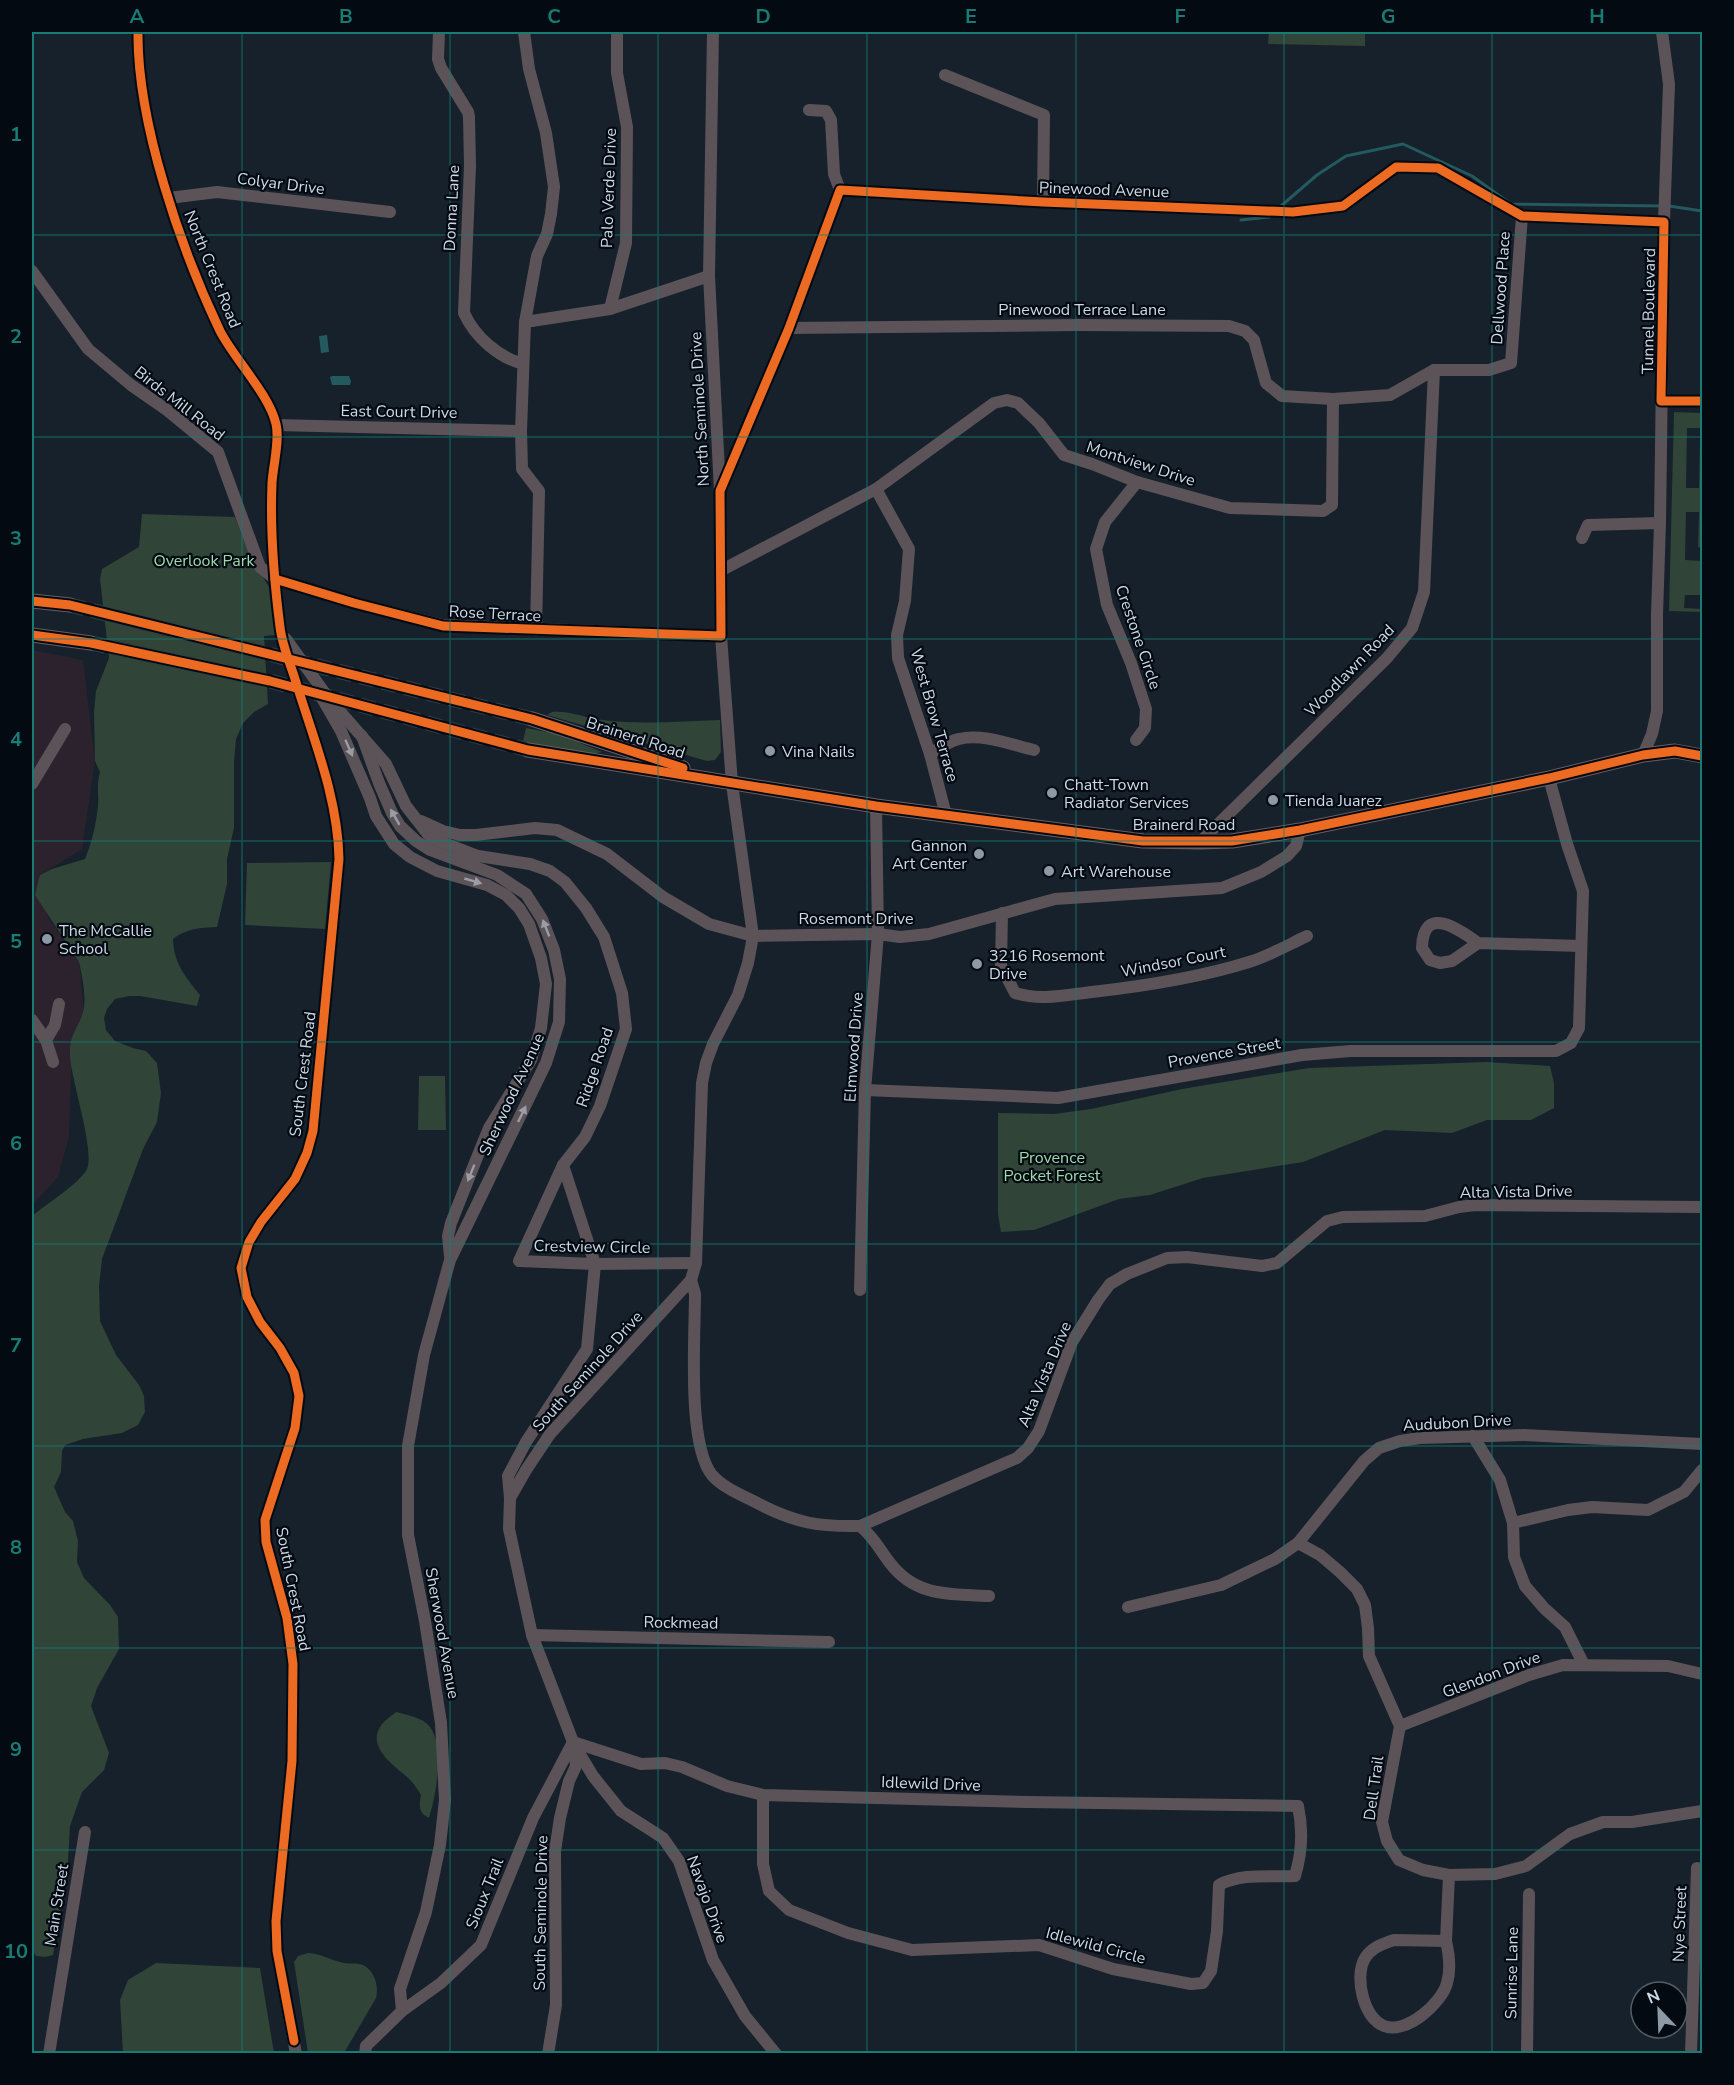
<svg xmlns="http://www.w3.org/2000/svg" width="1734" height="2085" font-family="'Nunito Sans',sans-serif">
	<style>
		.education { fill: #2c222e }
		.green { fill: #304437 }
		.water { fill: #23595f }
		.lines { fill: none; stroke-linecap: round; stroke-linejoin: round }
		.stream { stroke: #23595f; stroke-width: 3 }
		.major-tunnel { stroke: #313d47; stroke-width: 15; stroke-dasharray: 15 8; stroke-linecap: butt }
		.minor { stroke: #5c5358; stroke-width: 12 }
		.major { stroke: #6b5c63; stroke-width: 15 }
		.cycleway-casing { stroke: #040a12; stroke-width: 13 }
		.cycleway { stroke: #ed6a23; stroke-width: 9 }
		.oneway { fill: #9a9da6 }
		.grid { fill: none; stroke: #187b74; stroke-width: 1.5; stroke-opacity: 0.55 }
		.poi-dot { fill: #8d99a4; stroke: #040a12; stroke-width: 2 }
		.labels { text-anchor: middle; stroke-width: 4.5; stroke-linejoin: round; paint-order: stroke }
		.street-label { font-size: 16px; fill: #cdd9e5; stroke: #040a12 }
		.park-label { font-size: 16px; fill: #9edbac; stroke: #040a12 }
		.poi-label { font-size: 16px; fill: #cdd9e5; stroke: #040a12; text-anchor: start }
		.neatline { fill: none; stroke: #187b74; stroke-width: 2 }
		.grid-label { font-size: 20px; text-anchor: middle; font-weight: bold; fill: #187b74 }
	</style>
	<rect width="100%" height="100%" fill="#16212b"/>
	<polygon class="education" points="32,650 83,660 95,761 82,849 40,875 47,916 79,962 84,1011 72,1038 69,1137 58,1177 32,1205"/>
	<g class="green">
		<polygon points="1269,32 1365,32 1365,46 1268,44"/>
		<polygon points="1674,412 1702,413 1702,428 1687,428 1686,488 1699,488 1700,440 1702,440 1702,548 1698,547 1699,512 1686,512 1685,560 1702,561 1702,595 1685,595 1684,608 1702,609 1702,612 1669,611"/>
		<path d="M142,514L235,517L252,559L269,587L275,635L264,636L268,704L254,712L243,723L236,739L234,762V828L227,859V884L217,927C200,928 187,928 173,939C174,964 185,976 200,995L197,1006L140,996H129L115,999L107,1009L104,1018L106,1030L115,1041L133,1048L146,1051L157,1063L161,1093L157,1122L143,1149L102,1259L99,1286L100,1321L116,1355L139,1385L144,1396L145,1412L138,1425L122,1433L83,1439L65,1445L62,1451L61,1472L54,1487L65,1512L73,1521L78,1541L77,1562L84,1578L110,1605L118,1617L119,1649L97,1688L91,1706L109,1753L104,1770L82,1792L70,1826L68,1862L53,1955L45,1957L36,1956L32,1950V1216C45,1205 80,1183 87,1169C95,1151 71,1079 70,1056C69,1034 78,1029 83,1012C87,999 82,975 79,962L35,895L40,875L52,869L85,859C92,842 96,825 98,806C99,793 96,787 100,772L95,761L94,712L96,691L109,658L100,579L102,569L139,547Z"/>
		<path d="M552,712C568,710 586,718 603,720C642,725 681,721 720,720L721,752L715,760L707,761L547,715Z"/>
		<path d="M526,728L558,734L602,752C586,757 541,746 523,741Z"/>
		<polygon points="331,862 325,929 245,925 247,863"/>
		<polygon points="1487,1062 1550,1066 1554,1083 1554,1108 1531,1120 1487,1120 1452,1133 1385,1130 1303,1162 1203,1178 1150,1195 1119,1199 1034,1230 1001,1232 998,1214 998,1113 1054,1114 1091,1109 1182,1089 1309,1068"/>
		<polygon points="419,1076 445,1076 446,1130 418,1130"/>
		<path d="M396,1712C407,1715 422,1717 430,1727C445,1747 436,1796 429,1818C418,1813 419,1805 421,1795C417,1788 412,1781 406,1776C394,1766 369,1748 379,1729C382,1722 390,1717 396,1712Z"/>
		<path d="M308,1953C322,1954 328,1959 340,1962C347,1965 356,1962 363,1965C375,1971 379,1987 376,1998L344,2053H308L294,1962L298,1956Z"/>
		<polygon points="156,1963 260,1968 274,2053 123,2053 120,2000 128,1980"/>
	</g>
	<g class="water">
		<polygon points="327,335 329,352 321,353 319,336"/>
		<polygon points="332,376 349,376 351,381 350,385 332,385 330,377"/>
	</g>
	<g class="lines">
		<g class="stream">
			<polyline points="1281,206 1317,175 1346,156 1403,144 1472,176 1511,204 1663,206"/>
			<polyline points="1669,206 1702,211"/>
			<polyline points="1241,220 1269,217 1272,215"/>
		</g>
		<g class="major-tunnel">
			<polyline points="70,605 532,719"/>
			<polyline points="91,643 270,681 528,750"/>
		</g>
		<g class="minor">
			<path d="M138,32C137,123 181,249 220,331C235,360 269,394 276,424C280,440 273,466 272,483C270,531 274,580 280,627C282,645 290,663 295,679C313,738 338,797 339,859L313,1131L307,1153L295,1179L261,1222L249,1242L241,1268L247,1297L260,1322L280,1348L294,1373L299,1396L295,1428L265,1520L266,1542L287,1618L293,1664L292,1761L276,1921L277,1951L296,2054"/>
			<path d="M439,32L438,59L441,68L468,112L469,117L470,166L464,313C475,337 498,357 523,364"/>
			<polyline points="524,32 529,69 546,133 554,187 551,214 547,234 537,256 525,322 521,431 522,469 539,491 536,630"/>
			<polyline points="945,75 1044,115 1043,202"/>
			<polyline points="809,110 826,111 831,120 834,174 840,190"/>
			<polyline points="169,198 217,192 390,212"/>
			<polyline points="32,271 88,349 131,385 167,410 218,452 260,567 275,579 354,603 442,625 721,636"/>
			<polyline points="610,309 626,243 627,127 617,73 617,32"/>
			<polyline points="525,322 610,309 709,276"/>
			<polyline points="789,328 1079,325 1229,326 1245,331 1254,340 1266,383 1282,396 1333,399 1390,395 1434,370 1489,370 1511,363 1522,216"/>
			<polyline points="1661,401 1702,401"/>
			<polyline points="276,425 521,431"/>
			<polyline points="722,487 789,328 840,190 1043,202 1293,212 1343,206 1396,167 1438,168 1522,216 1664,222"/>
			<polyline points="876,489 909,549 905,601 897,635 898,658 930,754 946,815"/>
			<polyline points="1582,538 1588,525 1660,523"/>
			<polyline points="720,571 876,489 994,403 1007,400 1018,403 1039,423 1064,455 1092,464 1137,482 1230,508 1323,511 1332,505 1333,399"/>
			<polyline points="286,639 329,699 386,764 406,806 431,838 478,856 530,864 550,871 565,882 586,908 604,937 622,993 626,1029 600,1106 585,1137 563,1165 595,1264 587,1349 526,1442 508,1476 510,1498"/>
			<polyline points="322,698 341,731 370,798 376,816 394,844 410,857 437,871 487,885 506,895 519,908 529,924 541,958 546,984 541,1028 531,1060 489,1128 476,1160 451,1223 448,1236 450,1256"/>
			<polyline points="362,736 379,783 392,813 400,826 416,841 430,850 497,875 526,894 542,919 554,950 560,979 559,1022 546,1063 450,1260 424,1355 408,1446 408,1535 425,1621 441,1723 445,1800 440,1845 426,1912 400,1989 402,2011"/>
			<polyline points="1136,740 1145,728 1146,709 1131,663 1107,605 1096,549 1105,522 1137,482"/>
			<path d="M930,754C939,749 948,741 959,739C982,733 1012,745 1034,750"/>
			<polyline points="1643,755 1652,734 1657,711 1657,615 1660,523 1664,222 1669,84 1662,32"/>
			<polyline points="32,784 65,729"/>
			<polyline points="421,821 443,831 460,835 476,835 535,828 557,830 607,854 663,897 709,924 753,936 878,934 900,937 929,934 1055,899 1222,888 1261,872 1287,856 1296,846 1300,830"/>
			<polyline points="1200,842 1387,658 1412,628 1424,592 1434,370"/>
			<path d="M1002,913L1001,966L1015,993C1040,1001 1066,995 1092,992C1145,986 1198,978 1249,962C1269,956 1288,945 1307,936"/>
			<path d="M1478,943C1460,930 1423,903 1422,948L1430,960L1440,963L1452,961L1478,943L1580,946"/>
			<polyline points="32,1020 46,1040"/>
			<polyline points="53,1062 46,1040 55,1025 59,1004"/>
			<polyline points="865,1090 1058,1098 1302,1055 1351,1051 1556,1051 1571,1043 1579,1028 1583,891 1567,844 1549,778"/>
			<polyline points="563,1165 519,1261 595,1264 696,1263"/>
			<path d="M691,1280L695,1294C695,1336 687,1444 712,1475C723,1488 744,1496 759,1504C796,1523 819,1527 860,1526L1017,1458L1028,1448L1039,1431L1072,1342L1098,1300L1110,1284L1127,1274L1167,1258L1187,1257L1262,1266L1277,1263L1327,1221L1343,1217L1425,1216L1459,1207L1475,1205L1702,1207"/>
			<polyline points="860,1290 865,1090 878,934 876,806"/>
			<polyline points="1473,1436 1500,1480 1513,1523 1514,1557 1525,1586 1544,1608 1565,1627 1584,1665"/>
			<polyline points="1513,1523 1568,1510 1592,1507 1648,1510 1684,1492 1702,1470"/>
			<path d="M860,1526C873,1536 880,1550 890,1563C916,1597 949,1594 989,1596"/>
			<polyline points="1298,1543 1320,1555 1340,1572 1357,1589 1365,1605 1368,1628 1369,1656 1400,1726 1382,1822 1387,1841 1399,1860 1423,1870 1449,1875 1495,1874 1526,1866 1570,1834 1603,1822 1632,1822 1702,1811"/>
			<polyline points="1128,1607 1221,1585 1275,1559 1298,1543 1364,1461 1379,1448 1400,1441 1420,1438 1524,1435 1702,1444"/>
			<polyline points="532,1635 829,1642"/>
			<polyline points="1400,1726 1529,1675 1563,1665 1668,1666 1702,1674"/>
			<path d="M573,1742L641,1764L665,1763L682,1767L727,1786L763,1795L1028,1802L1298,1806C1303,1829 1302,1853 1295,1876C1271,1877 1241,1873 1219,1885L1217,1931L1211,1971L1203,1983L1191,1984L1113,1969L1039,1945L912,1950L848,1933L789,1910L769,1891L763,1864V1795"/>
			<polyline points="575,1746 593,1776 621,1811 663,1838 679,1861 713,1960 745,2016 776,2054"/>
			<path d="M1394,1940L1446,1941C1449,1954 1451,1970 1447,1983C1442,2003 1406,2035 1384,2026C1363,2017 1355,1978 1364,1960C1370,1948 1382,1944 1394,1940Z"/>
			<polyline points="1446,1941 1449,1875"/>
			<polyline points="49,2054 85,1832"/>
			<polyline points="365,2054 366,2046 402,2011 441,1983 481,1945 533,1818 573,1742"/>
			<polyline points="548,2054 556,2005 555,1851 560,1818 569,1781 576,1766 573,1742 532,1635 509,1529 510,1498 526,1470 550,1434 691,1280 696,1263 702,1083 706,1063 713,1044 738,995 748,963 753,936 732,784 721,636 720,491 709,276 713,32"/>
			<polyline points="1527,2054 1529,1894"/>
			<polyline points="1691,2054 1697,1868"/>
		</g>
		<g class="major">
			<polyline points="32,601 70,605"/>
			<polyline points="32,635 91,643"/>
			<polyline points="532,719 683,768"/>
			<polyline points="528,750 876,806 1143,841 1200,842 1232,841 1300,830 1549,778 1643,755 1675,751 1702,756"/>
		</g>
		<g class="cycleway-casing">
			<g id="cycleway">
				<path d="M138,32C137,123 181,249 220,331C235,360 269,394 276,424C280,440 273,466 272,483C270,531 274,580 280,627C282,645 290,663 295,679C313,738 338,797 339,859L313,1131L307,1153L295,1179L261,1222L249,1242L241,1268L247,1297L260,1322L280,1348L294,1373L299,1396L295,1428L265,1520L266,1542L287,1618L293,1664L292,1761L276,1921L277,1951L294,2041"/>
				<polyline points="275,579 354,603 443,626 721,636 720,491 789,328 840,190 1043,202 1293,212 1343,206 1396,167 1438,168 1522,216 1664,222 1661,401 1702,401"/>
				<polyline points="32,601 70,605 532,719 683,768"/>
				<polyline points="32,635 91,643 270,681 528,750 876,806 1143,841 1232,841 1300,830 1549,778 1643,755 1675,751 1702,756"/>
			</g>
		</g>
		<use href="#cycleway" class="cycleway"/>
	</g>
	<defs><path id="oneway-solid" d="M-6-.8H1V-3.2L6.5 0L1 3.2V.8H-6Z" transform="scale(1.5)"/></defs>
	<g class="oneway">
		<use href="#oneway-solid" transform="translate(349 748) rotate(66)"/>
		<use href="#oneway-solid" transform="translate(395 817) rotate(-120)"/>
		<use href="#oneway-solid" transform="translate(473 881) rotate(16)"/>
		<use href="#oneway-solid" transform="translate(546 928) rotate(-111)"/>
		<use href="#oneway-solid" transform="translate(522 1114) rotate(-64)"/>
		<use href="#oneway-solid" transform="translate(471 1173) rotate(112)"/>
	</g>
	<path class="grid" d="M242,32V2054M450,32V2054M658,32V2054M867,32V2054M1076,32V2054M1284,32V2054M1492,32V2054M32,235H1702M32,437H1702M32,639H1702M32,841H1702M32,1042H1702M32,1244H1702M32,1446H1702M32,1648H1702M32,1850H1702"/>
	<g class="poi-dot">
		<circle cx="770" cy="751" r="6"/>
		<circle cx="1052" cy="793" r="6"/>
		<circle cx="1273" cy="800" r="6"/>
		<circle cx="979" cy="854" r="6"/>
		<circle cx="1049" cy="871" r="6"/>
		<circle cx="47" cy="939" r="6"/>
		<circle cx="977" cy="964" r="6"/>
	</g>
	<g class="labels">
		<g class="street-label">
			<text transform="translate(281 183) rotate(7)" y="6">Colyar Drive</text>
			<text transform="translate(608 188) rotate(-88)" y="6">Palo Verde Drive</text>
			<text transform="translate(1104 189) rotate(2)" y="6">Pinewood Avenue</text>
			<text transform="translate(451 208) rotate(-87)" y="6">Donna Lane</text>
			<text transform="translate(213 269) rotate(68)" y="6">North Crest Road</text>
			<text transform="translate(1500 288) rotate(-86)" y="6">Dellwood Place</text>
			<text x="1082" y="315">Pinewood Terrace Lane</text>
			<text transform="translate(1648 311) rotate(-89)" y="6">Tunnel Boulevard</text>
			<text transform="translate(180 403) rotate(38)" y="6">Birds Mill Road</text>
			<text transform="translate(699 409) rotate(-93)" y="6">North Seminole Drive</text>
			<text transform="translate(399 411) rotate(1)" y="6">East Court Drive</text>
			<text transform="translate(1141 463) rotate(18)" y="6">Montview Drive</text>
			<text transform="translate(495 613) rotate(3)" y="6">Rose Terrace</text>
			<text transform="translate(1139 637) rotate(71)" y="6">Crestone Circle</text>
			<text transform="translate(1349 670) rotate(-46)" y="6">Woodlawn Road</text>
			<text transform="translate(935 715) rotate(74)" y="6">West Brow Terrace</text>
			<text transform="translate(636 737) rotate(18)" y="6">Brainerd Road</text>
			<text x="1184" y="830">Brainerd Road</text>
			<text x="856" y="924">Rosemont Drive</text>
			<text transform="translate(1173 961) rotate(-11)" y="6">Windsor Court</text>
			<text transform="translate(853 1047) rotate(-86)" y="6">Elmwood Drive</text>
			<text transform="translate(1224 1052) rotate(-10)" y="6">Provence Street</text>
			<text transform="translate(594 1067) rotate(-71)" y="6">Ridge Road</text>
			<text transform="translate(302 1074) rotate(-83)" y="6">South Crest Road</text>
			<text transform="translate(511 1094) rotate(-65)" y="6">Sherwood Avenue</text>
			<text transform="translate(1516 1191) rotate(-1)" y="6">Alta Vista Drive</text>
			<text transform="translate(592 1246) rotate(1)" y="6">Crestview Circle</text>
			<text transform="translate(587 1371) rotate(-48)" y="6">South Seminole Drive</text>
			<text transform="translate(1044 1374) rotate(-67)" y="6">Alta Vista Drive</text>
			<text transform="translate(1457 1422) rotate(-3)" y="6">Audubon Drive</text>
			<text transform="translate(294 1589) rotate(79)" y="6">South Crest Road</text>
			<text transform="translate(681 1622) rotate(1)" y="6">Rockmead</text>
			<text transform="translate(443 1633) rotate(80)" y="6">Sherwood Avenue</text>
			<text transform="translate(1491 1674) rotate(-21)" y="6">Glendon Drive</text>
			<text transform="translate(931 1783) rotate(2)" y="6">Idlewild Drive</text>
			<text transform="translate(1373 1788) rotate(-82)" y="6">Dell Trail</text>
			<text transform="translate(484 1893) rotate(-68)" y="6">Sioux Trail</text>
			<text transform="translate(708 1899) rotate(70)" y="6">Navajo Drive</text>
			<text transform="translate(56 1905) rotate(-81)" y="6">Main Street</text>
			<text transform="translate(540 1913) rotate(-89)" y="6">South Seminole Drive</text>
			<text transform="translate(1679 1924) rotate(-88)" y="6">Nye Street</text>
			<text transform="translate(1096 1945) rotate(15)" y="6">Idlewild Circle</text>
			<text transform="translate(1511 1973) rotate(-89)" y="6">Sunrise Lane</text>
		</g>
		<g class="park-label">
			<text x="204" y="566">Overlook Park</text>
			<text x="1052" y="1163">Provence<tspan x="1052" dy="18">Pocket Forest</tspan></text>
		</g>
		<g class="poi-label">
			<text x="782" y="757">Vina Nails</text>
			<text x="1064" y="790">Chatt-Town<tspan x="1064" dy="18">Radiator Services</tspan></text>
			<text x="1285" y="806">Tienda Juarez</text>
			<text x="967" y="851" text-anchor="end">Gannon<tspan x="967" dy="18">Art Center</tspan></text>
			<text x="1061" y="877">Art Warehouse</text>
			<text x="59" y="936">The McCallie<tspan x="59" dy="18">School</tspan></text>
			<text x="989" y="961">3216 Rosemont<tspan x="989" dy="18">Drive</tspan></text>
		</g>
	</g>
	<rect width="1734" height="2085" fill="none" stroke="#040a12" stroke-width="66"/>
	<g transform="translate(1659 2010) rotate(337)"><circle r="28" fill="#040a12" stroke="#545d66" stroke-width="1.5"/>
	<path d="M0-4.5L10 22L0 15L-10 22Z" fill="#8d99a4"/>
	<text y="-9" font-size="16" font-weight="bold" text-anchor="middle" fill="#cdd9e5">N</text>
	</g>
	<rect x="33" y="33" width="1668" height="2019" class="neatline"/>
	<g class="grid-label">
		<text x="137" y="23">A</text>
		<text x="346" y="23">B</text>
		<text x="554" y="23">C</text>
		<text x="763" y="23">D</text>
		<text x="971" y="23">E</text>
		<text x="1180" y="23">F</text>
		<text x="1388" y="23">G</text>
		<text x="1597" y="23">H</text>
		<text x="16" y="141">1</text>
		<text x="16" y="343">2</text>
		<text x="16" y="545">3</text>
		<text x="16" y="746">4</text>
		<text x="16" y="948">5</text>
		<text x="16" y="1150">6</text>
		<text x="16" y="1352">7</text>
		<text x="16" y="1554">8</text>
		<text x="16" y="1756">9</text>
		<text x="16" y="1958">10</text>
	</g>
</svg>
